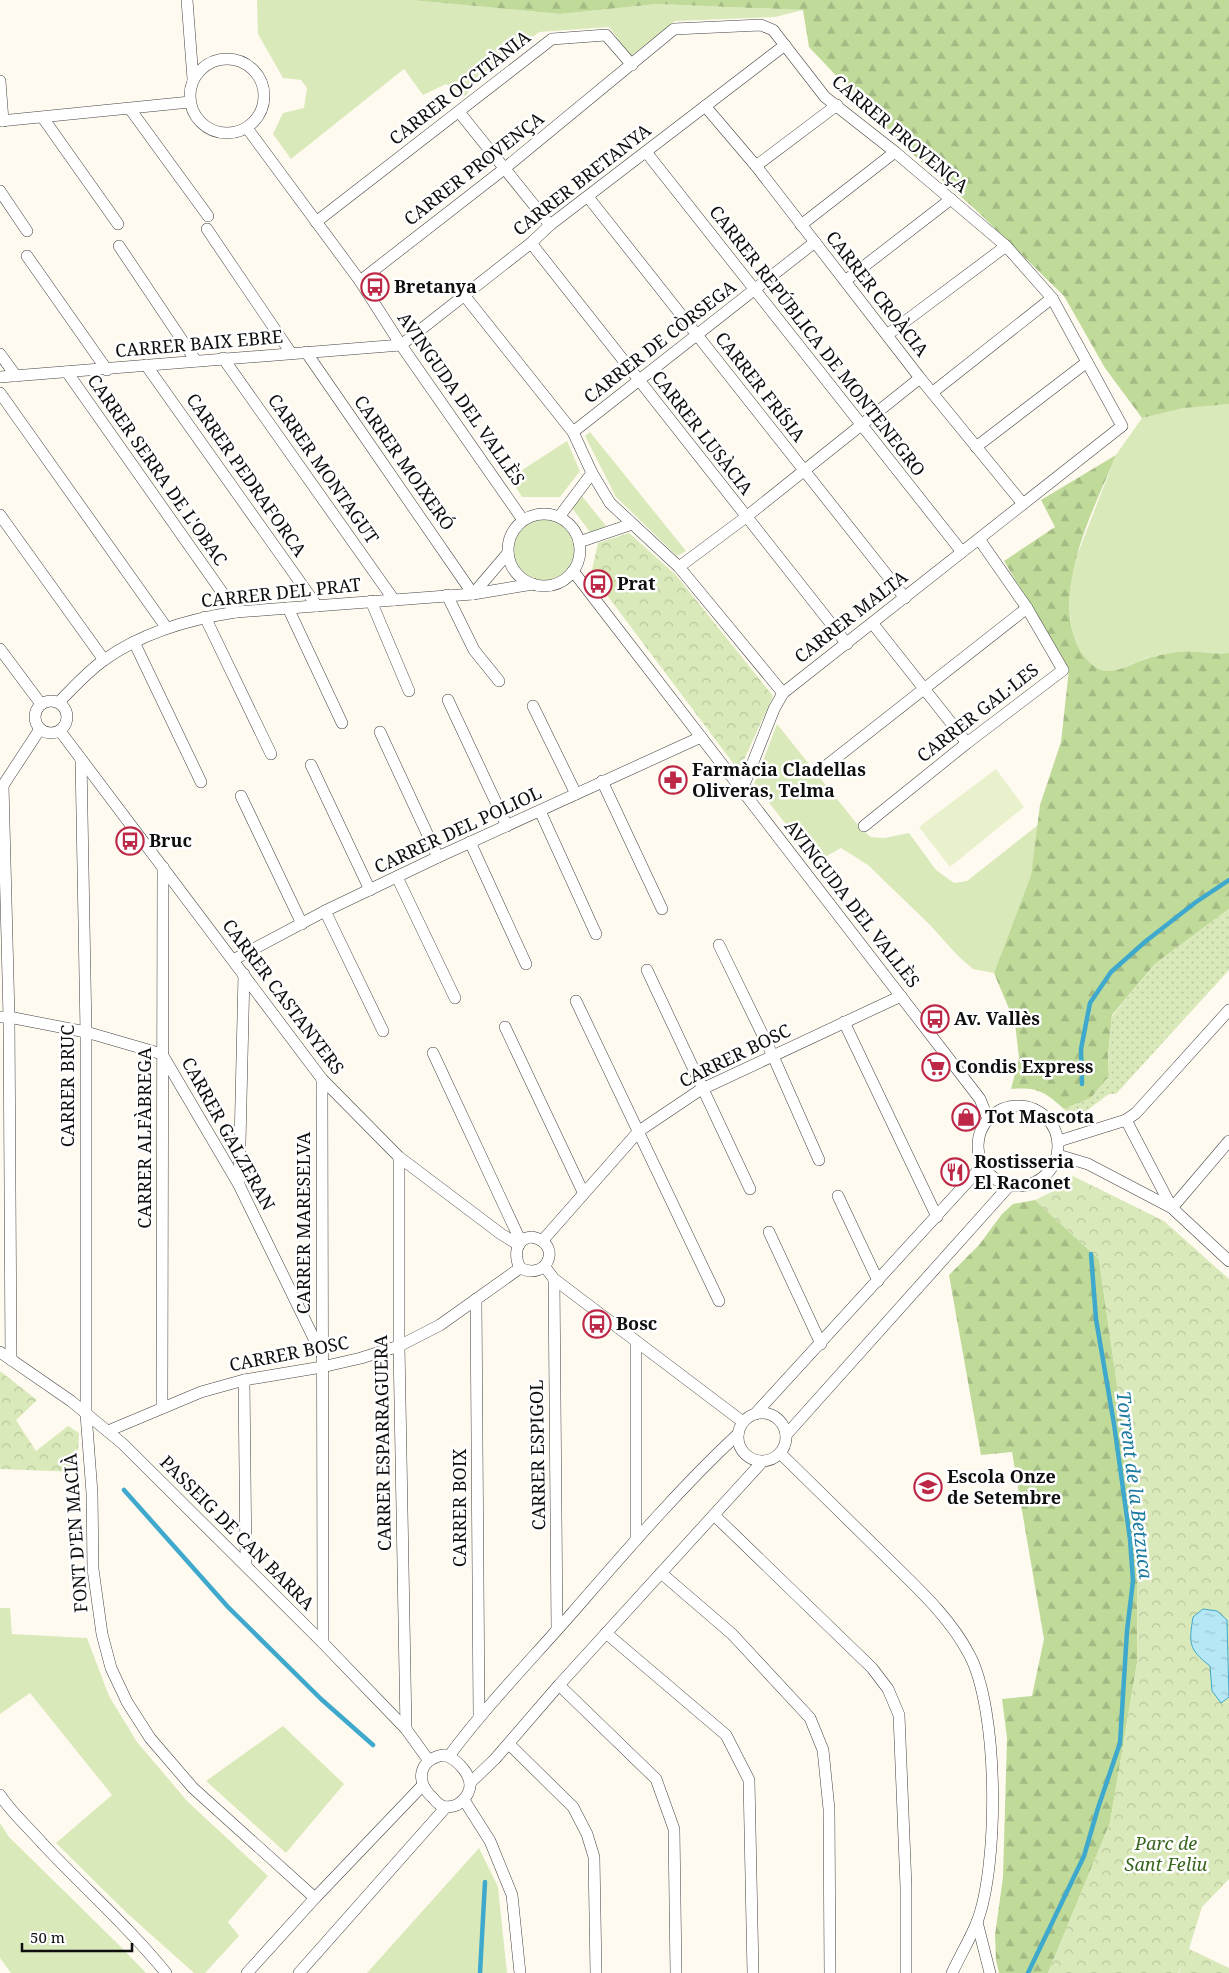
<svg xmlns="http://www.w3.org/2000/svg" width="1229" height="1973" font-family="'Noto Serif',serif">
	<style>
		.grass { fill: #dae9ba }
		.forest { fill: url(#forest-firs) }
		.park { fill: url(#park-crowns) }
		.garden { fill: url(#garden-dots) }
		.pitch { fill: #e9f0cc }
		.water { fill: url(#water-ripples); stroke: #3ea9cc }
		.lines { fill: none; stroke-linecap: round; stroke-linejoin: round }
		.stream { stroke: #3ea9cc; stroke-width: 4.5 }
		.minor-casing { stroke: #424242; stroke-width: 12 }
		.minor { stroke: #fff; stroke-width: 11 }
		.labels { text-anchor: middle; stroke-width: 5; stroke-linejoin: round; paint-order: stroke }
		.street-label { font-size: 18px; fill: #0f0f0f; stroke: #fff }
		.poi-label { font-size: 18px; font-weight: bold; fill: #0f0f0f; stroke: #fff; text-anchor: start }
		.park-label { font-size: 18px; font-style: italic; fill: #39661f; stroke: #fff }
		.water-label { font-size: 19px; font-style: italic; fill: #19799f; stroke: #fff }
	</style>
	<defs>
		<pattern id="forest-firs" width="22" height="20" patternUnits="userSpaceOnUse" patternTransform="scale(1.25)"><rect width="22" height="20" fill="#c0da9a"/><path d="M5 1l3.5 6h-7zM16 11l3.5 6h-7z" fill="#a4ba84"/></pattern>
		<pattern id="park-crowns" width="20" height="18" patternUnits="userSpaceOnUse" patternTransform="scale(1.25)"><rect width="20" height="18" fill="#dae9ba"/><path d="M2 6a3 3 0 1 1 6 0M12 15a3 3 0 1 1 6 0" fill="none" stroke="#bac79f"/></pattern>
		<pattern id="garden-dots" width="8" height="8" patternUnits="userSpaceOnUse" patternTransform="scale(1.25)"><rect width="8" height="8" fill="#dae9ba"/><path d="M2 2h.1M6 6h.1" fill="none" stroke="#bac79f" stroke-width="1.8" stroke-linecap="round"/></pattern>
		<pattern id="water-ripples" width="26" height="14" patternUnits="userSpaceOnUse" patternTransform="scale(1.25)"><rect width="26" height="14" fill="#b6e7f5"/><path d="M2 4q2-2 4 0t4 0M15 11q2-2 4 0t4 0" fill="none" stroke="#9bc5d1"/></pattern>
	</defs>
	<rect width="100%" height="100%" fill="#fffaf0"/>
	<g class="grass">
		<polygon points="257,0 411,0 560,14 657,4 803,10 775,17 675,21 631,56 609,27 539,32 474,85 465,96 446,84 423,95 404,69 291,159 273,134 283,113 304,108 307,88 301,80 283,78 258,34"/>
		<path d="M1219,404H1229V653C1211,655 1193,649 1175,652C1165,654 1152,656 1142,660C1130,664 1118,673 1105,671C1065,665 1066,592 1074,563L1116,455L1142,418L1184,408Z"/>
		<polygon points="590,432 686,551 677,556 616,497 585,436"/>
		<polygon points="567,441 580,471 560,497 522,497 504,469 519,472"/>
		<polygon points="582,496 606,526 590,532 572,508"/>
		<circle cx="544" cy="550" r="30"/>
		<polygon points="777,724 861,829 871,837 884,838 909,833 936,870 954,883 967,881 1038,825 1031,875 994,973 973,969 958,956 930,925 868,865 841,848 816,862 754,784"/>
		<polygon points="0,1608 10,1608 12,1634 87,1638 109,1696 137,1742 188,1802 268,1876 228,1922 239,1936 205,1973 194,1973 128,1914 56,1843 112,1795 30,1693 0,1714"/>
		<polygon points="283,1726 344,1784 286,1853 206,1781"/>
		<polygon points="0,1823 9,1837 117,1943 146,1973 11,1973 0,1958"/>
		<polygon points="479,1848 498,1887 507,1973 367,1973"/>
	</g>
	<g class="forest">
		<polygon points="411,0 1229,0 1229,404 1184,408 1142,418 1105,368 1064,296 976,210 898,141 809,47 803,10 657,4 560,14"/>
		<path d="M1116,455C1093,512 1049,592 1080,651C1086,660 1095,670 1106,671C1119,672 1131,664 1143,660C1153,656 1165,654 1176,652C1194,649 1211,655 1229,653V909L1155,964L1112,1015L1108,1057L1109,1076L1091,1098L1064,1109C1044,1091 1037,1087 1011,1089L1019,1058L1015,1023L994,973L1031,875L1040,805L1061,742L1069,669L1004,561L1055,527L1041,500Z"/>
		<polygon points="1035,1200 1099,1259 1138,1531 1137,1663 1110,1823 1048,1973 999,1973 996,1960 995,1935 1003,1877 1007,1738 1002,1699 1032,1696 1044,1639 1012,1452 981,1455 949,1275 979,1245 1002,1214 1013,1204"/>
	</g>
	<g class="park">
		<polygon points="629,533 676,575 773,696 739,771 591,574 598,543"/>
		<polygon points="1073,1176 1164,1221 1229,1279 1229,1879 1202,1907 1189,1949 1229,1968 1229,1973 1179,1973 1182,1966 1178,1973 1048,1973 1110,1823 1137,1663 1138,1531 1099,1259 1035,1200 1058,1189"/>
		<polygon points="0,1371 37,1400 16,1420 36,1451 68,1426 79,1433 77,1472 0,1469"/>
	</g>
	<polygon class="garden" points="1229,909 1229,970 1116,1094 1109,1094 1074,1120 1064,1109 1091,1098 1109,1076 1108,1057 1112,1016 1155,964"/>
	<polygon class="pitch" points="996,769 1024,807 950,867 919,827"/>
	<path class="water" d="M1203,1609L1217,1611L1227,1620L1229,1697L1221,1703L1212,1691L1210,1666C1188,1649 1189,1643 1193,1617Z"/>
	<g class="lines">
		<g class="stream">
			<polyline points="1082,1084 1081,1049 1090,1003 1111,972 1146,941 1196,902 1229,880"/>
			<polyline points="124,1490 228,1607 321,1699 373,1745"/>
			<polyline points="480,1973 485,1882"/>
			<polyline points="1028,1973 1084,1856 1098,1808 1120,1743 1127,1631 1133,1581 1130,1539 1114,1424 1096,1319 1091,1254"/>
		</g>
		<g class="minor-casing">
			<g id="minor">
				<polyline points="187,0 193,79"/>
				<circle cx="227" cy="96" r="37"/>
				<polyline points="0,81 3,121"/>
				<polyline points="705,106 756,166 920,378 1023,504"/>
				<polyline points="130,109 208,216"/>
				<polyline points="459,112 550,225"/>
				<polyline points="43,118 118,224"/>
				<polyline points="0,121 190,102"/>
				<polyline points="247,128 360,281 401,345 523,520"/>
				<polyline points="646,152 962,552"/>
				<polyline points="756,166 837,105"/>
				<polyline points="0,191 27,231"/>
				<polyline points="588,197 905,598"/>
				<polyline points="316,222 552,39 606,35 632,65"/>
				<polyline points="801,225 895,152"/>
				<polyline points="207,229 291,353"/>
				<polyline points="531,243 847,644"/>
				<polyline points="119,246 196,361"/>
				<polyline points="27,256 107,370"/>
				<polyline points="360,281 504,169 674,29 761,25 773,30 825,97 895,152 1006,246 1052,298 1122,426 783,693 774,709 742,790"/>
				<polyline points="845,281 951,199"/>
				<polyline points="464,295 573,432 592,473 610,503 679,567 783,693"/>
				<polyline points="887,335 1006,246"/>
				<polyline points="306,352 473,594"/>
				<polyline points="0,354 16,376"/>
				<polyline points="223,358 394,600"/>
				<polyline points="146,365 317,606"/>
				<polyline points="67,372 236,612"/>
				<polyline points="0,377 401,345 531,243 550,225 785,45"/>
				<polyline points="933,392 1052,298"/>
				<polyline points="0,393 166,627"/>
				<polyline points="573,432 815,242"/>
				<polyline points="976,447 1087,362"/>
				<circle cx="544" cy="550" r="36"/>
				<polyline points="0,515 104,660"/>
				<polyline points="559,517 592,473"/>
				<polyline points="579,542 632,524"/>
				<polyline points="679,567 746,517 920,378"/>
				<polyline points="573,571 980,1099 988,1119"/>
				<polyline points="473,594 508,553"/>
				<polyline points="447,595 474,650 499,681"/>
				<polyline points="371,601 409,691"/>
				<polyline points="288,608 342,723"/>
				<polyline points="205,617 271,754"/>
				<polyline points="873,624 967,743"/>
				<polyline points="134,642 201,782"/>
				<polyline points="0,649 41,704"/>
				<polyline points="448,700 507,826"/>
				<circle cx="51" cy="717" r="16"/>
				<path d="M59,702C73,688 87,672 104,660C143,632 189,619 236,612L473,594L533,584"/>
				<polyline points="533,706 576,794"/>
				<polyline points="60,731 322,1079 399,1157 501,1234 519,1245"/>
				<polyline points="380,732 438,857"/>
				<polyline points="81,759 86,1032 86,1414 92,1493 93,1569 102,1634 111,1668 127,1702 150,1738 193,1788 315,1898"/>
				<polyline points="311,765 370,890"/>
				<polyline points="822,769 1027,608"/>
				<polyline points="602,781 662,909"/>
				<polyline points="3,785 9,1017 11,1360"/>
				<polyline points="0,790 40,729"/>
				<polyline points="241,796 302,924"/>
				<polyline points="540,811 596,934"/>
				<polyline points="864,826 967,743 1063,670 1027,608 979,539"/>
				<polyline points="470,842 526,964"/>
				<polyline points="397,877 455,998"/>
				<polyline points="325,911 383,1031"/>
				<polyline points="719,945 773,1056 819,1160"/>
				<polyline points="233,960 325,911 438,857 701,737"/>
				<polyline points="647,970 750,1189"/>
				<polyline points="576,1001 719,1301"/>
				<polyline points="0,1017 9,1017 86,1032 162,1054 239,1185 321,1353"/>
				<polyline points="844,1022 937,1217"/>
				<polyline points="505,1027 583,1192"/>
				<polyline points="433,1053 521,1242"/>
				<polyline points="322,1079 323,1643"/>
				<circle cx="1018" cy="1146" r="40"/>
				<polyline points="1126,1120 1172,1208 1229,1261"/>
				<polyline points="1059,1141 1126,1120 1136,1113 1229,1010"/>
				<polyline points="1058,1155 1088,1164 1172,1208 1229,1141"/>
				<polyline points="399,1157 399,1346 406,1729"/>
				<polyline points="239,1185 244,974"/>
				<polyline points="838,1196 878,1281"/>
				<polyline points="769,1232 821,1344"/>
				<path d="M532,1237C563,1243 548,1282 520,1268C514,1256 515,1238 532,1237Z"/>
				<polyline points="543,1240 639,1131 700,1090 901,996"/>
				<polyline points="545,1267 554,1279 743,1422"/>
				<polyline points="554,1279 557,1629"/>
				<polyline points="476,1299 479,1716"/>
				<polyline points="0,1352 71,1401 123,1444 323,1643 406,1729 429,1761"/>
				<polyline points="244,1380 246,1565"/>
				<polyline points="162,1408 163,867"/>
				<circle cx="762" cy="1437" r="24"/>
				<polyline points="755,1414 983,1165"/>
				<polyline points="108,1431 201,1392 244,1380 322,1367 361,1358 399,1346 440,1325 520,1268"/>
				<polyline points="786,1435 1009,1186"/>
				<path d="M781,1454C816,1488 851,1523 886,1557C916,1587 949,1616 969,1654C999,1709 999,1865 977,1922C970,1939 960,1956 952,1973"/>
				<polyline points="714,1515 872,1668 888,1689 899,1715 906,1887 906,1973"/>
				<polyline points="636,1540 636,1341"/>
				<polyline points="661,1573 732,1634 810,1718 823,1750 829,1809 830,1973"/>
				<polyline points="606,1633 726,1735 749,1780 753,1973"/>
				<polyline points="559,1685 656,1779 674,1829 676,1973"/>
				<polyline points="509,1744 573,1807 587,1834 594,1857 596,1973"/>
				<path d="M443,1755C457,1758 476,1778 468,1793C466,1798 461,1802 457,1805C454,1806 449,1807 446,1807C440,1806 436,1802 433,1798C415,1782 418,1760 443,1755Z"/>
				<path d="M449,1756C487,1705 531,1660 573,1612C626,1551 679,1489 738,1434"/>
				<polyline points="470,1783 495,1759 559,1685 762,1462"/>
				<path d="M0,1795C12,1813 29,1828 43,1844C84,1888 129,1927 166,1973"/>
				<polyline points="464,1800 490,1841 512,1895 520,1973"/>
				<polyline points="977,1922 990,1973"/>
				<polyline points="247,1973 315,1898 422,1786"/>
				<polyline points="299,1973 446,1807"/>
			</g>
		</g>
		<use href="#minor" class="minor"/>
	</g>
	<defs>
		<g id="bus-ring" transform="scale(1.4375)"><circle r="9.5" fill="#fff" stroke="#bd2846" stroke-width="1.5"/><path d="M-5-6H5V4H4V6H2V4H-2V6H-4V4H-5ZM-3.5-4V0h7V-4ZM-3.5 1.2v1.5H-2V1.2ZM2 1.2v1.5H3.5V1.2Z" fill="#bd2846"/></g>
		<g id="pharmacy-ring" transform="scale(1.4375)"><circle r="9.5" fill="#fff" stroke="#bd2846" stroke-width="1.5"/><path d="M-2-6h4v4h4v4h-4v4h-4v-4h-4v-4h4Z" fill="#bd2846"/></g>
		<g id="supermarket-ring" transform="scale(1.4375)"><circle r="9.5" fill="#fff" stroke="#bd2846" stroke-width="1.5"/><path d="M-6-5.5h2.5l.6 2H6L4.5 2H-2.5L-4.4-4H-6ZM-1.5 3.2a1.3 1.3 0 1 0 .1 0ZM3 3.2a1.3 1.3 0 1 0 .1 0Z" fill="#bd2846"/></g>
		<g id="shop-ring" transform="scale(1.4375)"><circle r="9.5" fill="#fff" stroke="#bd2846" stroke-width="1.5"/><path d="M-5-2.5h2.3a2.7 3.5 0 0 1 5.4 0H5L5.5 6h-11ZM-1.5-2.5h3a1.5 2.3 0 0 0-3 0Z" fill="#bd2846"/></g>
		<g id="restaurant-ring" transform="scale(1.4375)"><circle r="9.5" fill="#fff" stroke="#bd2846" stroke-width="1.5"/><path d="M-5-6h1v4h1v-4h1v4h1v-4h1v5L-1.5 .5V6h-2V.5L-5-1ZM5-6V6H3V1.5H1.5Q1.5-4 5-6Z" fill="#bd2846"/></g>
		<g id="school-ring" transform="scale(1.4375)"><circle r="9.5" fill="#fff" stroke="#bd2846" stroke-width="1.5"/><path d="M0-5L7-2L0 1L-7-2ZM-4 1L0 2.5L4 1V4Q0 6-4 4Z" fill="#bd2846"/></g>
	</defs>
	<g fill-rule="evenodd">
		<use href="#bus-ring" x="375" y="287"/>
		<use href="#bus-ring" x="598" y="584"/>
		<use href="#pharmacy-ring" x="673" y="780"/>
		<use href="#bus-ring" x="130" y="841"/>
		<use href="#bus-ring" x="935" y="1019"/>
		<use href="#supermarket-ring" x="936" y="1067"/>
		<use href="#shop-ring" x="966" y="1117"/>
		<use href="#restaurant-ring" x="955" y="1172"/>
		<use href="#bus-ring" x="597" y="1324"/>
		<use href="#school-ring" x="928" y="1487"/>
	</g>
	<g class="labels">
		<g class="street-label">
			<text transform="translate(460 88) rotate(-38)" y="6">CARRER OCCITÀNIA</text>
			<text transform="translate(900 134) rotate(40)" y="6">CARRER PROVENÇA</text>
			<text transform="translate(474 169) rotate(-38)" y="6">CARRER PROVENÇA</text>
			<text transform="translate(582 180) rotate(-38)" y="6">CARRER BRETANYA</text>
			<text transform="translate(877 294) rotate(52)" y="6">CARRER CROÀCIA</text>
			<text transform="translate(817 341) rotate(52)" y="6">CARRER REPÚBLICA DE MONTENEGRO</text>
			<text transform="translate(660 342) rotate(-38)" y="6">CARRER DE CÒRSEGA</text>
			<text transform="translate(199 344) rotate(-5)" y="6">CARRER BAIX EBRE</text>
			<text transform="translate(760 387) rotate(52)" y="6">CARRER FRÍSIA</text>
			<text transform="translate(461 399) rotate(55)" y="6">AVINGUDA DEL VALLÈS</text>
			<text transform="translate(702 433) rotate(52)" y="6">CARRER LUSÀCIA</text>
			<text transform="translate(404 463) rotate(55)" y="6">CARRER MOIXERÓ</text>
			<text transform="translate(323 469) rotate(55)" y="6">CARRER MONTAGUT</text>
			<text transform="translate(157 470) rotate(55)" y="6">CARRER SERRA DE L'OBAC</text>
			<text transform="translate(246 475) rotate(55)" y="6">CARRER PEDRAFORCA</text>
			<text transform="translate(281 593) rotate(-6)" y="6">CARRER DEL PRAT</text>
			<text transform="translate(851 617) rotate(-38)" y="6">CARRER MALTA</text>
			<text transform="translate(978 713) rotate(-38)" y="6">CARRER GAL·LES</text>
			<text transform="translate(458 830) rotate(-25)" y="6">CARRER DEL POLIOL</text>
			<text transform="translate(852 904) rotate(52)" y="6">AVINGUDA DEL VALLÈS</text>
			<text transform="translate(283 997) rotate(53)" y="6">CARRER CASTANYERS</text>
			<text transform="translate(735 1056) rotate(-26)" y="6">CARRER BOSC</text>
			<text transform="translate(68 1086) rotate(-90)" y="6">CARRER BRUC</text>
			<text transform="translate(228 1134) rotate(61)" y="6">CARRER GALZERAN</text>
			<text transform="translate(145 1138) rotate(-90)" y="6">CARRER ALFÀBREGA</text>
			<text transform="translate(304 1223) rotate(-90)" y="6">CARRER MARESELVA</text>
			<text transform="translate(289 1354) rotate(-11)" y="6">CARRER BOSC</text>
			<text transform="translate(383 1443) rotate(-91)" y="6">CARRER ESPARRAGUERA</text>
			<text transform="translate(538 1455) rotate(-91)" y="6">CARRER ESPIGOL</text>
			<text transform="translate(460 1508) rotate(-90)" y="6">CARRER BOIX</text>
			<text transform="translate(76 1533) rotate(-94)" y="6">FONT D'EN MACIÀ</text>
			<text transform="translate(237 1533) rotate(45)" y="6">PASSEIG DE CAN BARRA</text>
		</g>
		<g class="poi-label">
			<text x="394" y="293">Bretanya</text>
			<text x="617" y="590">Prat</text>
			<text x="692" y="776">Farmàcia Cladellas<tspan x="692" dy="21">Oliveras, Telma</tspan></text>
			<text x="149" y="847">Bruc</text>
			<text x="954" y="1025">Av. Vallès</text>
			<text x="955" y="1073">Condis Express</text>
			<text x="985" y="1123">Tot Mascota</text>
			<text x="974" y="1168">Rostisseria<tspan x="974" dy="21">El Raconet</tspan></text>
			<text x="616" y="1330">Bosc</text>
			<text x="947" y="1483">Escola Onze<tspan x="947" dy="21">de Setembre</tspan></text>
		</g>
		<g class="park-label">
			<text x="1166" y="1850">Parc de<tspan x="1166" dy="21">Sant Feliu</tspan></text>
		</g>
		<g class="water-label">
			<text transform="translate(1135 1485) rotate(83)" y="7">Torrent de la Betzuca</text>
		</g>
	</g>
	<path d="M22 1943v8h110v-8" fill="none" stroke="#0f0f0f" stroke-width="2.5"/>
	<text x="30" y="1943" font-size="15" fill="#0f0f0f" stroke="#ffffff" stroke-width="4" paint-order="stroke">50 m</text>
</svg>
